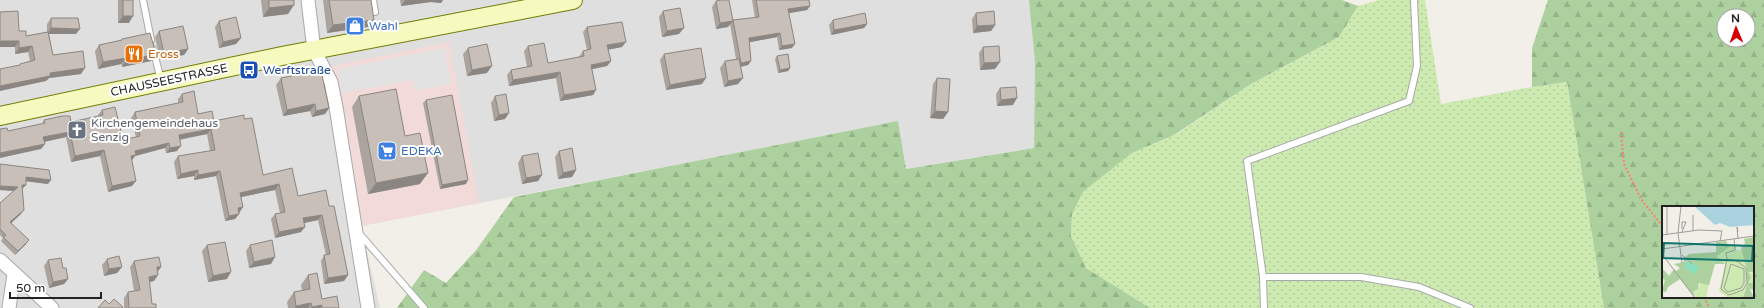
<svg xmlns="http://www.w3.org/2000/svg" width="1764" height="308" font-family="'Varela Round',sans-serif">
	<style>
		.residential { fill: #e0dfdf }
		.commercial { fill: #f2dad9 }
		.grass { fill: url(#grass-dots) }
		.forest { fill: url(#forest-firs); fill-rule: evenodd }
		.parking { fill: #e2e2e2 }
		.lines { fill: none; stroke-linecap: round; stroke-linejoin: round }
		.lane-casing { stroke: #a9a9a9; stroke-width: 8 }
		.street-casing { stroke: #a9a9a9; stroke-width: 15 }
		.secondary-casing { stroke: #707d05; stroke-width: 20 }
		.path { stroke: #fa8072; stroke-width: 2; stroke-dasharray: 2 2; stroke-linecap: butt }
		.lane { stroke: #fff; stroke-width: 6 }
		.street { stroke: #fff; stroke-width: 13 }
		.secondary { stroke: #f7fabf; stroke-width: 18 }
		.wall { fill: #aba49e }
		.shaded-wall { fill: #8b8681 }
		.building { fill: #c7bfb8; stroke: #8b8681 }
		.labels { text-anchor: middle; stroke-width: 4; stroke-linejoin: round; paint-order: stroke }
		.shop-label { font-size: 12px; fill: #366cbe; stroke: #fff; text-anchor: start }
		.food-label { font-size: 12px; fill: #c56008; stroke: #fff; text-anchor: start }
		.transit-label { font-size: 12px; fill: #164399; stroke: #fff; text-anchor: start }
		.street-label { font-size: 12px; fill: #222; stroke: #fff }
		.worship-label { font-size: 12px; fill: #5b616d; stroke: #fff; text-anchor: start }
		.inset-road { fill: none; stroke: #9f9d99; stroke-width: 1 }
		.view { fill: #0f766e; fill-opacity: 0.15; stroke: #0f766e; stroke-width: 2 }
		.inset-edge { fill: none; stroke: #222; stroke-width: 2 }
	</style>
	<defs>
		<pattern id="grass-dots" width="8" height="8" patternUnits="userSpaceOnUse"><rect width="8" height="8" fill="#cdebb0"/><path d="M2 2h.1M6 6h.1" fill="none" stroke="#b0c997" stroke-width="1.8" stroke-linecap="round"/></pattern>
		<pattern id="forest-firs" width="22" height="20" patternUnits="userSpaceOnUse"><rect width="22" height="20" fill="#add19e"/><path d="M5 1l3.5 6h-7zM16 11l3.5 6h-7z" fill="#95b388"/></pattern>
	</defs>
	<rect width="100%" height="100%" fill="#f2efe9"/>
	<polygon class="residential" points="0,0 1030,0 1035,62 1034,148 906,169 898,122 361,226 380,308 0,308"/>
	<polygon class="commercial" points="449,42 479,203 361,226 332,66"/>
	<polygon class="grass" points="1379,0 1425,0 1441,104 1532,87 1567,82 1604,308 1150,308 1086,268 1071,236 1072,214 1083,192 1132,153 1177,134 1251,84 1339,37 1358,6"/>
	<g class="forest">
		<polygon points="1029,0 1342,0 1358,6 1339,37 1251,84 1174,135 1132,153 1083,192 1072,214 1071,236 1086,268 1150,308 397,308 424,270 446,283 477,249 514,197 898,121 906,169 1034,148 1035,62"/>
		<path d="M1548,0H1764V308H1604L1567,82L1532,87V48ZM1724,16H1748V40H1724ZM1663,207H1753V297H1663Z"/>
	</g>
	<polygon class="parking" points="445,48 451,84 415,90 413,80 342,93 338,69"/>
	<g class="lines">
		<g class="lane-casing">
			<g id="lane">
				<polyline points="143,0 151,40"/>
				<polyline points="373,0 375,12"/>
				<polyline points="153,49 161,80"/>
				<polyline points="358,232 424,308"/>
				<polyline points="1263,277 1361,277 1419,287 1470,308"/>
				<polyline points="1264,308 1263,277 1247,161 1409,101 1417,66 1414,0"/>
			</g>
		</g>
		<g class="street-casing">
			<g id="street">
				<polyline points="308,0 314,50 331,82 336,107 368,308"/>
				<polyline points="0,260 52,308"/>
				<polyline points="9,308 14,274"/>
			</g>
		</g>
		<g class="secondary-casing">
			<polyline id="secondary" points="0,116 282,56 573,0"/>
		</g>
		<g class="path">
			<polyline points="1621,132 1624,164 1641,199 1663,227"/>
			<polyline points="1704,297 1709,308"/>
		</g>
		<use href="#lane" class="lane"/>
		<use href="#street" class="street"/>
		<use href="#secondary" class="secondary"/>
	</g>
	<g class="wall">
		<polygon points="118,0 133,0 129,23 118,23"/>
		<polygon points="261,0 294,0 288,14 263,17"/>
		<polygon points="323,0 371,0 368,27 327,33"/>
		<polygon points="400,0 443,0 441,3 431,2 401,6"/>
		<polygon points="752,0 809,0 810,6 807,10 789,13 792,48 779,50 777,37 749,42 751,61 748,65 741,67 738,84 724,87 720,68 725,61 736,59 730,24 728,27 716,29 712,7 716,1 733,21 733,20 755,18"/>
		<polygon points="663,11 679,34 662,37 659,17"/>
		<polygon points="976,13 995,25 991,31 973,33 972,19"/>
		<polygon points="51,18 76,34 49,34 53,55 81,74 49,78 46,81 19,65 20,64 30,61 28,52 15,54 15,47 19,31 26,36 47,32 47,24"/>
		<polygon points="833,20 867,24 864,28 831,35 829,25"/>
		<polygon points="219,21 241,38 236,44 219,48 215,27"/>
		<polygon points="587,27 622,47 608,50 611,61 607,66 592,69 596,90 593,95 560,101 556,78 509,86 507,75 511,70 527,67 524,51 528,46 548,63 579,57 583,51 587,50 583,32"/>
		<polygon points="159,31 188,49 184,55 160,59 155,37"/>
		<polygon points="122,39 151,61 122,67 121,64 98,69 95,51 99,45 120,41"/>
		<polygon points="983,47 995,69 980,70 979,53"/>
		<polygon points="468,48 487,73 467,76 463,54"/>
		<polygon points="664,54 702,84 666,90 660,60"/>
		<polygon points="777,56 790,68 788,71 778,73 775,59"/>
		<polygon points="281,78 329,108 325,114 312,117 310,111 283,116 276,85"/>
		<polygon points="937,78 948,112 943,119 930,118 933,84"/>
		<polygon points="1000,88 1013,105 997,106 996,94"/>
		<polygon points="182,94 198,114 214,121 244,119 263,175 298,196 329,206 348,275 344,281 324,284 321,261 324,255 326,255 318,220 304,223 301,232 275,238 271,219 275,214 280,213 275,190 241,197 243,207 239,213 239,214 235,219 225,221 216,176 194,180 194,176 177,179 174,162 178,156 210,151 207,134 180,140 177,151 166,153 165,148 135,156 132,160 132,186 108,192 100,156 71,162 66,137 44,142 45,144 41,149 42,124 44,120 71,122 99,116 98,115 102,110 123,140 136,137 131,118 135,112 178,103 178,99"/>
		<polygon points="359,96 405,136 420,184 368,194 352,107"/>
		<polygon points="495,96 505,119 494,121 491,103"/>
		<polygon points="426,100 466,184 440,189 423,103"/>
		<polygon points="559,151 576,170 572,177 558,179 555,157"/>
		<polygon points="522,156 542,175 538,181 522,184 518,163"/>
		<polygon points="0,164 48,184 26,181 26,185 22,189 21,214 11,223 26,244 15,255 1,241 3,238 0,235 0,203 14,191 0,190"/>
		<polygon points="207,245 227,279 208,282 202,251"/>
		<polygon points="250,245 271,264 249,268 246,251"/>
		<polygon points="107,259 122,267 117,273 104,276 102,265"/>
		<polygon points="48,260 63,268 68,279 64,284 49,288 44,266"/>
		<polygon points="134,261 158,271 154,281 149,282 152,304 156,308 124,308 124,298 128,292 134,291 130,267"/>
		<polygon points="308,275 322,299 339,308 288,308 287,302 294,292 302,291 301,285"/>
	</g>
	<g class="shaded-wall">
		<polygon points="405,0 443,0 441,3 431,2 401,6"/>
		<polygon points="294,5 288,14 263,17 269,8"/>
		<polygon points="810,6 807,10 785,14 788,9"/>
		<polygon points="123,16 133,16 129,23 118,23"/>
		<polygon points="374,20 368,27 327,33 333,25"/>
		<polygon points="733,21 728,27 716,29 720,23"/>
		<polygon points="867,24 864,28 831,35 834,30"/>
		<polygon points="995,25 991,31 973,33 977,26"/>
		<polygon points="51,28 80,29 76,34 47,34"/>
		<polygon points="684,28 679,34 662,37 667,31"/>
		<polygon points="780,33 777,37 746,43 749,38"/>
		<polygon points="241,38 236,44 219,48 223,42"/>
		<polygon points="0,41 19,41 15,47 0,47"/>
		<polygon points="626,42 622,47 604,50 607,45"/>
		<polygon points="795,44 792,48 779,50 782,46"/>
		<polygon points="32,46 28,52 15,54 19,48"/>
		<polygon points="188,49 184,55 160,59 164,53"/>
		<polygon points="156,54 151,61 122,67 126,61"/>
		<polygon points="126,58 121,64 98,69 103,62"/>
		<polygon points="611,61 607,66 588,70 591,65"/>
		<polygon points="751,61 748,65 738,67 741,63"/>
		<polygon points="1000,62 995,69 980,70 984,63"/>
		<polygon points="492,66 487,73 467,76 472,70"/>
		<polygon points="85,68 81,74 49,78 46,81 0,91 0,86 50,73"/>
		<polygon points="790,68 788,71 778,73 780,70"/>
		<polygon points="560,72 556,78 509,86 513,80"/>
		<polygon points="706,78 702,84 666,90 670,85"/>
		<polygon points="743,78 738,84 724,87 728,81"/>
		<polygon points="596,90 593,95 560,101 564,95"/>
		<polygon points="1017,98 1013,105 997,106 1001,100"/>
		<polygon points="315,104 310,111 283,116 287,110"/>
		<polygon points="329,108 325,114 312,117 316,111"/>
		<polygon points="935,111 948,112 943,119 930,118"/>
		<polygon points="509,113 505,119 494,121 499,115"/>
		<polygon points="211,129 207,134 175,140 179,135"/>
		<polygon points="70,132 66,137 39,143 43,137"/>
		<polygon points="169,143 165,148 135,156 132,160 127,161 135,151"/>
		<polygon points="45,144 41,149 0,158 0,153"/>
		<polygon points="181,146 177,151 166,153 170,148"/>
		<polygon points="104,150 100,156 71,162 75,156"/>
		<polygon points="198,170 194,176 177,179 181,174"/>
		<polygon points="576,170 572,177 558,179 563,173"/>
		<polygon points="220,171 216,176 194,180 198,175"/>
		<polygon points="428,173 420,184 368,194 376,183"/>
		<polygon points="542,175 538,181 522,184 526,178"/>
		<polygon points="26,177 51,180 48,184 24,181"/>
		<polygon points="468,180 466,184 440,189 442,185"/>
		<polygon points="136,181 132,186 108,192 112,186"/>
		<polygon points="279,184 275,190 236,198 240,193"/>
		<polygon points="22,185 26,185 23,188 19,189"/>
		<polygon points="0,186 18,187 15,191 0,190"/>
		<polygon points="243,207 239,213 234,214 238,208"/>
		<polygon points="24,210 21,214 8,226 10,222"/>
		<polygon points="239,214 235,219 225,221 229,216"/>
		<polygon points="322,215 318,220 299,224 303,218"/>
		<polygon points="305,227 301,232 275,238 279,232"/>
		<polygon points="29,240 26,244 15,255 18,251"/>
		<polygon points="275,257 271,264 249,268 254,262"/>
		<polygon points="122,267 117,273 104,276 109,269"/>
		<polygon points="157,267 161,267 157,273"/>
		<polygon points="231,272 227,279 208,282 213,276"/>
		<polygon points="158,275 154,281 144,283 149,277"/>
		<polygon points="348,275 344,281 324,284 328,278"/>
		<polygon points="68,279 64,284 49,288 53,282"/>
		<polygon points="311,303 308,308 295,308 296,306"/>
		<polygon points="322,305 320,308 311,308 312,307"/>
	</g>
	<g class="building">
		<rect x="123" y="0" width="10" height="16"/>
		<polygon points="269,0 294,0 294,5 269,8"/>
		<polygon points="329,0 371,0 374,20 333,25"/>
		<polygon points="721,0 729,0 733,21 720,23 716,1"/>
		<polygon points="756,0 809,0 810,6 788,9 795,44 782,46 780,33 749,38 751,61 741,63 733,20 759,17"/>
		<polygon points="680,8 684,28 667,31 663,11"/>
		<polygon points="18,11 19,31 26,31 26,36 48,32 53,55 83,51 85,68 50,73 50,76 0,86 0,69 20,65 20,64 35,60 32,46 19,48 19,41 0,41 0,12"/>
		<polygon points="994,11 995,25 977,26 976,13"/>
		<polygon points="865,13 867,24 834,30 833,20"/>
		<polygon points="236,17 241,38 223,42 219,21"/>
		<polygon points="51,18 78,18 80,29 51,28"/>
		<polygon points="622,22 626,42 607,45 611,61 591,65 596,90 564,95 560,72 513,80 511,70 532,66 528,46 544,43 548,63 584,56 583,51 591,49 587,27"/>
		<polygon points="183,26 188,49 164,53 159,31"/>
		<polygon points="150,33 156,54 126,61 126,58 103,62 99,45 122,40 122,39"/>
		<polygon points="487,44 492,66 472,70 468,48"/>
		<polygon points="999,46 1000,62 984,63 983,47"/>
		<polygon points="701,48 706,78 670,85 664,54"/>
		<polygon points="788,54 790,68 780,70 777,56"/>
		<polygon points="739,59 743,78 728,81 725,61"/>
		<polygon points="321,70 329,108 316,111 315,104 287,110 281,78"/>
		<polygon points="937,78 950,79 948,112 935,111"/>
		<polygon points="1016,87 1017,98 1001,100 1000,88"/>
		<polygon points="396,89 405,136 420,133 428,173 376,183 359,96"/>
		<polygon points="194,91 198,114 212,111 214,121 244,115 244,119 252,118 263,175 292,168 298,196 326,190 329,206 334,206 348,275 328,278 324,255 330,254 322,215 303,218 305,227 279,232 275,214 285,212 279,184 240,193 243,207 238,208 239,214 229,216 220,171 198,175 198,170 181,174 178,156 215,150 211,129 179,135 181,146 170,148 169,143 135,151 136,155 131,156 136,181 112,186 104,150 75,156 70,132 43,137 45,144 0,153 0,129 7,128 8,131 45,123 44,120 62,116 70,116 71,122 103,115 102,110 115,107 123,140 140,136 135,112 183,102 182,94"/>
		<polygon points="506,94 509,113 499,115 495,96"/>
		<polygon points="452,95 468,180 442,185 426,100"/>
		<polygon points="572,148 576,170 563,173 559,151"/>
		<polygon points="538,153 542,175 526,178 522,156"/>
		<polygon points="0,164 49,170 51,180 26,177 26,185 22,185 24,210 10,222 29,240 18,251 3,237 6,235 0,229 0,203 18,187 0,186"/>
		<polygon points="272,240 275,257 254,262 250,245"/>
		<polygon points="225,242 231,272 213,276 207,245"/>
		<polygon points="119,256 122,267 109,269 107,259"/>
		<polygon points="159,257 161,267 157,267 158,275 149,277 152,304 156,304 156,308 129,308 128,292 140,290 134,261"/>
		<polygon points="61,258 63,268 66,268 68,279 53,282 48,260"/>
		<polygon points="317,273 322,299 337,296 339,308 322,308 322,305 312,307 311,303 296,306 294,292 310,289 308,275"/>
		<polygon points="114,299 123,307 122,308 98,308 105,300 109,304"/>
	</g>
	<defs>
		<g id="shop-square" transform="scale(1)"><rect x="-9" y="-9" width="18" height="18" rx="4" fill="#3f7fe0" stroke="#fff"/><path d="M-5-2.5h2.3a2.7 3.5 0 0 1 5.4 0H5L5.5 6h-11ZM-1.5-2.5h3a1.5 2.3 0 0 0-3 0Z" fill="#fff"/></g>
		<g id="restaurant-square" transform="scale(1)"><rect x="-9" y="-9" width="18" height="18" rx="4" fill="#e8710a" stroke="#fff"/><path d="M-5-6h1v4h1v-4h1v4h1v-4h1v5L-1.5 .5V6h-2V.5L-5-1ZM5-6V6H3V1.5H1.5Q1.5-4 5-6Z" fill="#fff"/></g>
		<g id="bus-square" transform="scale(1)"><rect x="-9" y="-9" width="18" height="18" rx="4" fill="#1a4fb4" stroke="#fff"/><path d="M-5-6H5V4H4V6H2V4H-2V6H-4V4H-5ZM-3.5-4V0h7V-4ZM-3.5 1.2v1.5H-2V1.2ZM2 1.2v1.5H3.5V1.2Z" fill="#fff"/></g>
		<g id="church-square" transform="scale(1)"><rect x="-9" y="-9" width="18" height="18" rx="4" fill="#6b7280" stroke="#fff"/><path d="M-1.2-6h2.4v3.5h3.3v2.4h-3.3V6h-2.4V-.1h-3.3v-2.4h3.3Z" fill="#fff"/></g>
		<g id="supermarket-square" transform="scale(1)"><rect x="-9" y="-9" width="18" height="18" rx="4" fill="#3f7fe0" stroke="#fff"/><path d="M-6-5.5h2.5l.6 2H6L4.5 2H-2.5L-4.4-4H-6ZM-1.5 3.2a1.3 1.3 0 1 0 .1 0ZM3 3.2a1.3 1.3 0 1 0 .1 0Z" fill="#fff"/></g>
	</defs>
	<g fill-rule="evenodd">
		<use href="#shop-square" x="355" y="26"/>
		<use href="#restaurant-square" x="134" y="54"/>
		<use href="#bus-square" x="249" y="70"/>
		<use href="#church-square" x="77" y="130"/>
		<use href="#supermarket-square" x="387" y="151"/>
	</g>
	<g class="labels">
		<g class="shop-label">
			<text x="369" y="30">Wahl</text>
			<text x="401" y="155">EDEKA</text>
		</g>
		<g class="food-label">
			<text x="148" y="58">Eross</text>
		</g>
		<g class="transit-label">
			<text x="263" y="74">Werftstraße</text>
		</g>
		<g class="street-label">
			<text transform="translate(169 80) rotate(-12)" y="4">CHAUSSEESTRASSE</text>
		</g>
		<g class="worship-label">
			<text x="91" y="127">Kirchengemeindehaus<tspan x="91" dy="14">Senzig</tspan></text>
		</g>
	</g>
	<g transform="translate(1662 206)">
		<rect width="92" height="92" fill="#f2efe9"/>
		<path d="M70,39H74V44H81L85,64L88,67L92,66V77H86V68L81,92H66L57,85L63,59L55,49ZM39,76L47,79L44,92H34L31,87L36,83Z" fill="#cdebb0"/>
		<path d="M92,31V66H86L89,71L86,77H92V84L88,83L92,92H81L85,78V64L79,42L83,38L82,33ZM64,35L66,39H70L55,50L63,58H53L47,79L37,77L36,83L31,86L33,91L18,73L6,81L4,86L0,85L3,74L0,72V62L7,70L12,63L14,65L18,62L12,58L22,56L21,53L27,48L54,46V36Z" fill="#add19e"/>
		<path d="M24,54L37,61L33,68L23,62Z" fill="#88e0be"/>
		<path d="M32,0H92V19L68,21L58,17L53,19Z" fill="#aad3df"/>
		<path class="inset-road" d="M19,0L16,27L20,57M20,23V16H24L20,26M31,25V9M76,26L75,21L76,33M5,28V0M0,29L37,24L60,25L58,35M0,43L92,30M0,48L33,92M20,49L30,58M65,53L59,83L67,89L81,84L85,77L84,62L75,55L65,53L64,47L73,44L72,33M69,58L82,63V77L79,82L66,86L62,82Z"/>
		<path class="view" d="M2,37L91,40L90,55L1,52Z"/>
		<rect width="92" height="92" class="inset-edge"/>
	</g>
	<g transform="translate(1736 28) rotate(358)"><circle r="19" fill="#ffffff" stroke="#a7a7a7"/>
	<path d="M0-3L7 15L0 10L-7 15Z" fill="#d40000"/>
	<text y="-6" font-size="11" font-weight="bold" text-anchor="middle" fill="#222222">N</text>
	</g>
	<path d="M10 292v6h91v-6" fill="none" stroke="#222222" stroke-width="2"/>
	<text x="16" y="292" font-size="12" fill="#222222" stroke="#ffffff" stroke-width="3" paint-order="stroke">50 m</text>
</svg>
